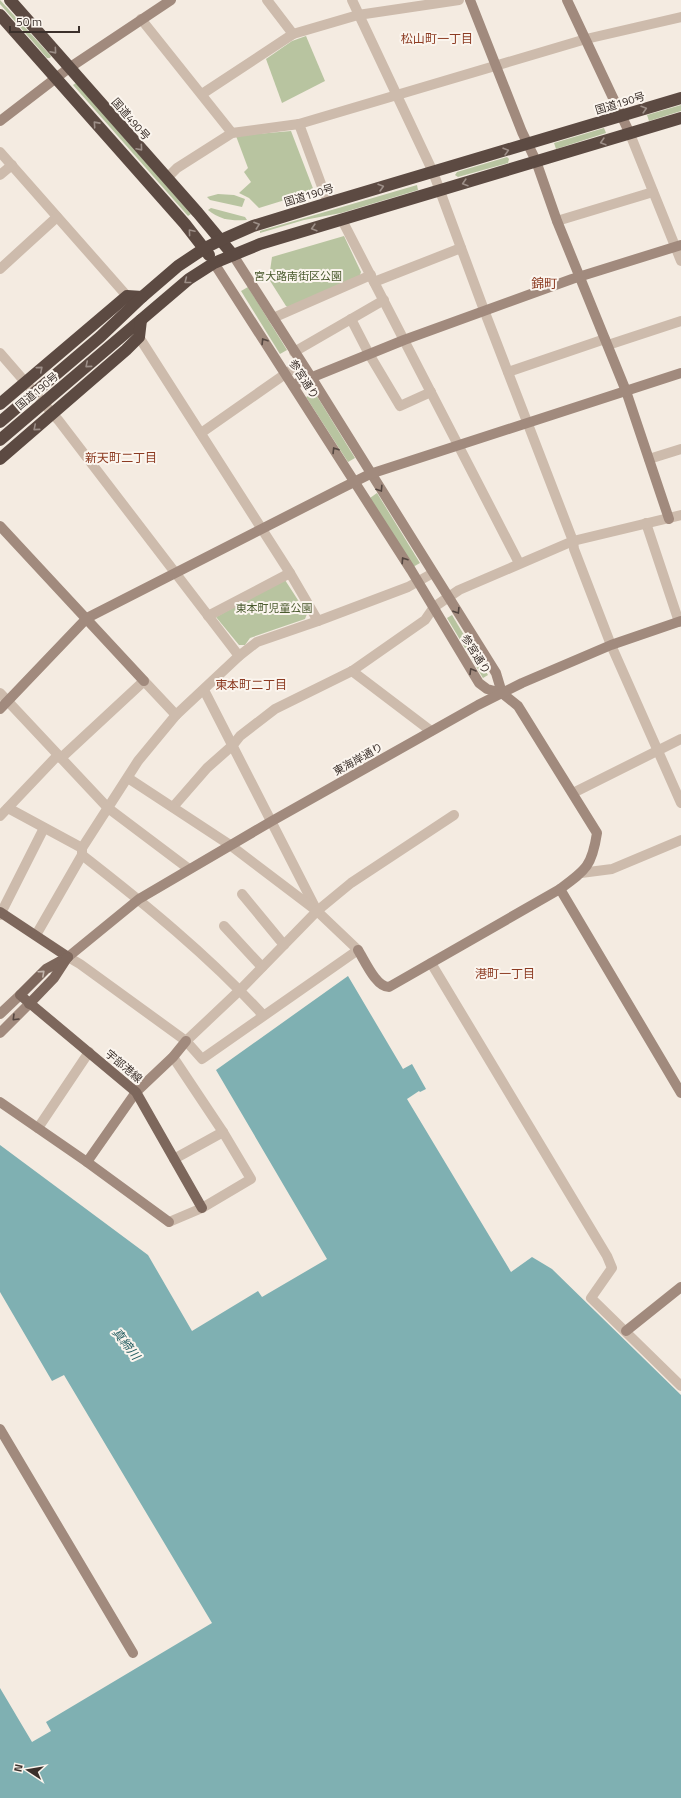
<svg xmlns="http://www.w3.org/2000/svg" width="681" height="1798" font-family="'Titillium Web','Noto Sans JP',sans-serif">
	<style>
		.green { fill: #b8c4a0 }
		.water { fill: #7fb0b2 }
		.lines { fill: none; stroke-linecap: round; stroke-linejoin: round }
		.street { stroke: #cdbbac; stroke-width: 10 }
		.secondary { stroke: #a18a7d; stroke-width: 10 }
		.primary { stroke: #7d675c; stroke-width: 10 }
		.highway { stroke: #5c4a42; stroke-width: 12 }
		.oneway { stroke: #9c8e87 }
		.oneway2 { stroke: #544640 }
		.oneway3 { stroke: #c2b5ac }
		.labels { text-anchor: middle; stroke-width: 4; stroke-linejoin: round; paint-order: stroke }
		.street-label { font-size: 11px; fill: #3b302b; stroke: #fbf5ee }
		.park-label { font-size: 11px; fill: #4a5a2e; stroke: #fbf5ee }
		.neighbourhood-label { font-size: 12px; fill: #8c3b22; stroke: #fbf5ee }
		.water-label { font-size: 12px; font-style: italic; fill: #1f5a5e; stroke: #fbf5ee }
		.quarter-label { font-size: 13px; fill: #8c3b22; stroke: #fbf5ee }
	</style>
	<rect width="100%" height="100%" fill="#f4ebe1"/>
	<g class="green">
		<polygon points="0,0 51,56 50,58 47,58 0,4"/>
		<polygon points="306,36 325,81 282,103 266,59 292,41"/>
		<polygon points="76,83 191,214 188,216 73,85"/>
		<polygon points="681,105 681,111 649,121 647,115"/>
		<polygon points="604,128 606,133 556,149 554,143"/>
		<polygon points="291,131 314,191 259,208 249,198 239,193 251,182 244,172 248,168 236,136"/>
		<polygon points="507,157 509,159 508,163 458,177 455,175 457,172"/>
		<polygon points="417,185 418,190 341,213 304,220 260,233 260,231"/>
		<polygon points="218,194 234,195 245,199 242,207 210,200 207,197"/>
		<path d="M211,208L245,217L247,220C232,221 220,220 208,210Z"/>
		<polygon points="344,236 361,272 359,278 289,308 286,306 267,276 270,271 272,257"/>
		<polygon points="248,287 287,350 280,354 241,291"/>
		<polygon points="315,393 355,458 348,462 306,397"/>
		<polygon points="377,493 420,563 413,567 370,498"/>
		<polygon points="285,580 307,614 305,619 250,638 245,645 239,645 216,617"/>
		<polygon points="452,615 488,675 483,678 447,618"/>
	</g>
	<polygon class="water" points="348,976 403,1069 412,1064 426,1089 420,1092 419,1091 407,1099 511,1272 532,1257 552,1269 681,1395 681,1798 0,1798 0,1688 32,1742 51,1731 46,1722 212,1623 64,1375 52,1381 0,1292 0,1145 148,1255 192,1331 258,1291 262,1297 327,1259 216,1070"/>
	<g class="lines">
		<g class="street">
			<polyline points="267,0 293,34"/>
			<polyline points="352,0 433,172 484,310 573,541 574,549 611,645 681,803"/>
			<polyline points="141,19 232,133"/>
			<polyline points="202,94 293,34 358,15 459,0"/>
			<polyline points="299,124 328,203"/>
			<polyline points="630,134 681,261"/>
			<polyline points="0,152 127,296"/>
			<polyline points="0,175 12,165"/>
			<polyline points="167,178 177,168 232,133 299,124 586,39 681,17"/>
			<polyline points="342,220 519,563"/>
			<polyline points="557,221 653,192"/>
			<polyline points="0,269 57,217"/>
			<polyline points="374,282 461,248"/>
			<polyline points="273,318 371,275"/>
			<polyline points="351,319 369,354 400,406 431,392"/>
			<polyline points="139,337 290,573 318,621"/>
			<polyline points="608,345 681,321"/>
			<polyline points="294,352 384,300"/>
			<polyline points="0,353 59,421 239,656"/>
			<polyline points="508,372 605,339"/>
			<polyline points="201,433 301,363"/>
			<polyline points="649,459 681,449"/>
			<polyline points="646,523 679,622"/>
			<polyline points="208,616 290,573"/>
			<polyline points="352,671 431,731"/>
			<polyline points="204,690 316,909"/>
			<polyline points="0,693 108,808 189,869"/>
			<polyline points="61,758 144,681 176,715"/>
			<polyline points="573,793 681,739"/>
			<polyline points="173,807 207,768 233,745 240,736 275,709 352,671 425,620 434,607 459,590 573,541 681,515"/>
			<polyline points="8,808 82,848"/>
			<polyline points="0,816 58,755"/>
			<path d="M82,855C145,904 209,956 263,1015"/>
			<polyline points="581,873 612,869 681,840"/>
			<polyline points="242,894 284,945"/>
			<polyline points="0,915 44,828"/>
			<polyline points="224,926 262,967"/>
			<polyline points="36,935 82,855 82,848 138,761 176,715 239,656 257,642 318,621 408,587 433,573"/>
			<polyline points="68,957 80,964 186,1041 202,1059 358,950 317,911 230,845 128,778"/>
			<polyline points="431,963 607,1256 612,1268 591,1298 681,1386"/>
			<polyline points="186,1041 240,990 317,911 351,883 454,815"/>
			<polyline points="38,1128 89,1052"/>
			<polyline points="174,1159 223,1132"/>
			<polyline points="169,1222 202,1208 251,1179 223,1132 173,1057"/>
		</g>
		<g class="secondary">
			<polyline points="470,0 522,132 536,161 557,221 626,391 669,519"/>
			<polyline points="567,0 630,134"/>
			<polyline points="0,121 69,68 171,0"/>
			<polyline points="233,255 311,377 496,673 502,693"/>
			<path d="M214,263L411,570L479,683L487,689L502,693L518,706L597,833C592,866 586,870 560,889L389,987C376,987 365,961 358,950"/>
			<polyline points="293,385 404,340 572,279 681,245"/>
			<polyline points="0,526 144,681"/>
			<polyline points="0,709 87,618 342,488 370,474 681,373"/>
			<polyline points="560,889 681,1093"/>
			<polyline points="68,957 139,899 272,821 478,705 522,683 611,645 681,621"/>
			<polyline points="0,1014 20,995"/>
			<polyline points="0,1033 29,1004"/>
			<polyline points="0,1102 87,1162 136,1092 173,1057 186,1041"/>
			<polyline points="87,1162 169,1222"/>
			<polyline points="626,1331 681,1287"/>
			<polyline points="0,1429 133,1653"/>
		</g>
		<g class="primary">
			<polyline points="0,912 68,957"/>
			<polyline points="68,957 46,969 20,995 136,1092 202,1208"/>
			<polyline points="29,1004 54,978 67,958"/>
		</g>
		<g class="highway">
			<polyline points="10,0 198,213 233,255"/>
			<polyline points="0,15 185,224 209,255"/>
			<polyline points="0,404 127,296 142,297"/>
			<polyline points="0,422 100,337 142,297 178,266 205,248 221,240 253,226 328,203 681,98"/>
			<polyline points="0,440 189,279 214,263 260,244 681,118"/>
			<polyline points="0,459 126,350 139,337 141,320"/>
		</g>
	</g>
	<defs><path id="oneway-chevron" d="M-2-3.5L2.5 0L-2 3.5" fill="none" stroke-width="1.6" stroke-linecap="round" stroke-linejoin="round"/></defs>
	<g class="oneway">
		<use href="#oneway-chevron" transform="translate(54 51) rotate(49)"/>
		<use href="#oneway-chevron" transform="translate(644 109) rotate(-17)"/>
		<use href="#oneway-chevron" transform="translate(96 124) rotate(-132)"/>
		<use href="#oneway-chevron" transform="translate(603 142) rotate(164)"/>
		<use href="#oneway-chevron" transform="translate(140 148) rotate(49)"/>
		<use href="#oneway-chevron" transform="translate(506 151) rotate(-16)"/>
		<use href="#oneway-chevron" transform="translate(465 183) rotate(163)"/>
		<use href="#oneway-chevron" transform="translate(381 187) rotate(-16)"/>
		<use href="#oneway-chevron" transform="translate(257 225) rotate(-19)"/>
		<use href="#oneway-chevron" transform="translate(314 228) rotate(164)"/>
		<use href="#oneway-chevron" transform="translate(191 232) rotate(-130)"/>
		<use href="#oneway-chevron" transform="translate(187 281) rotate(142)"/>
		<use href="#oneway-chevron" transform="translate(88 365) rotate(140)"/>
		<use href="#oneway-chevron" transform="translate(40 369) rotate(-40)"/>
		<use href="#oneway-chevron" transform="translate(36 428) rotate(139)"/>
	</g>
	<g class="oneway2">
		<use href="#oneway-chevron" transform="translate(264 341) rotate(-122)"/>
		<use href="#oneway-chevron" transform="translate(335 450) rotate(-122)"/>
		<use href="#oneway-chevron" transform="translate(380 489) rotate(57)"/>
		<use href="#oneway-chevron" transform="translate(404 560) rotate(-123)"/>
		<use href="#oneway-chevron" transform="translate(457 611) rotate(58)"/>
		<use href="#oneway-chevron" transform="translate(472 671) rotate(-121)"/>
		<use href="#oneway-chevron" transform="translate(15 1018) rotate(135)"/>
	</g>
	<use class="oneway3" href="#oneway-chevron" transform="translate(42 973) rotate(-42)"/>
	<g class="labels">
		<g class="street-label">
			<text transform="translate(620 103) rotate(-17)" y="4">国道190号</text>
			<text transform="translate(131 119) rotate(49)" y="4">国道490号</text>
			<text transform="translate(309 195) rotate(-17)" y="4">国道190号</text>
			<text transform="translate(304 379) rotate(57)" y="4">参宮通り</text>
			<text transform="translate(37 391) rotate(-40)" y="4">国道190号</text>
			<text transform="translate(476 654) rotate(58)" y="4">参宮通り</text>
			<text transform="translate(358 759) rotate(-29)" y="4">東海岸通り</text>
			<text transform="translate(124 1066) rotate(40)" y="4">宇部港線</text>
		</g>
		<g class="park-label">
			<text x="298" y="280">宮大路南街区公園</text>
			<text x="274" y="612">東本町児童公園</text>
		</g>
		<g class="neighbourhood-label">
			<text x="437" y="43">松山町一丁目</text>
			<text x="121" y="462">新天町二丁目</text>
			<text x="251" y="689">東本町二丁目</text>
			<text x="505" y="978">港町一丁目</text>
		</g>
		<g class="water-label">
			<text transform="translate(126 1344) rotate(52)" y="4">真締川</text>
		</g>
		<g class="quarter-label">
			<text x="544" y="288">錦町</text>
		</g>
	</g>
	<g transform="translate(28 1770) rotate(282)" stroke="#fbf5ee" stroke-width="3" paint-order="stroke">
	<path d="M0-3L7 15L0 10L-7 15Z" fill="#3b302b"/>
	<text y="-6" font-size="11" font-weight="bold" text-anchor="middle" fill="#3b302b">N</text>
	</g>
	<path d="M10 26v6h69v-6" fill="none" stroke="#3b302b" stroke-width="2"/>
	<text x="16" y="26" font-size="12" fill="#3b302b" stroke="#fbf5ee" stroke-width="3" paint-order="stroke">50 m</text>
</svg>
